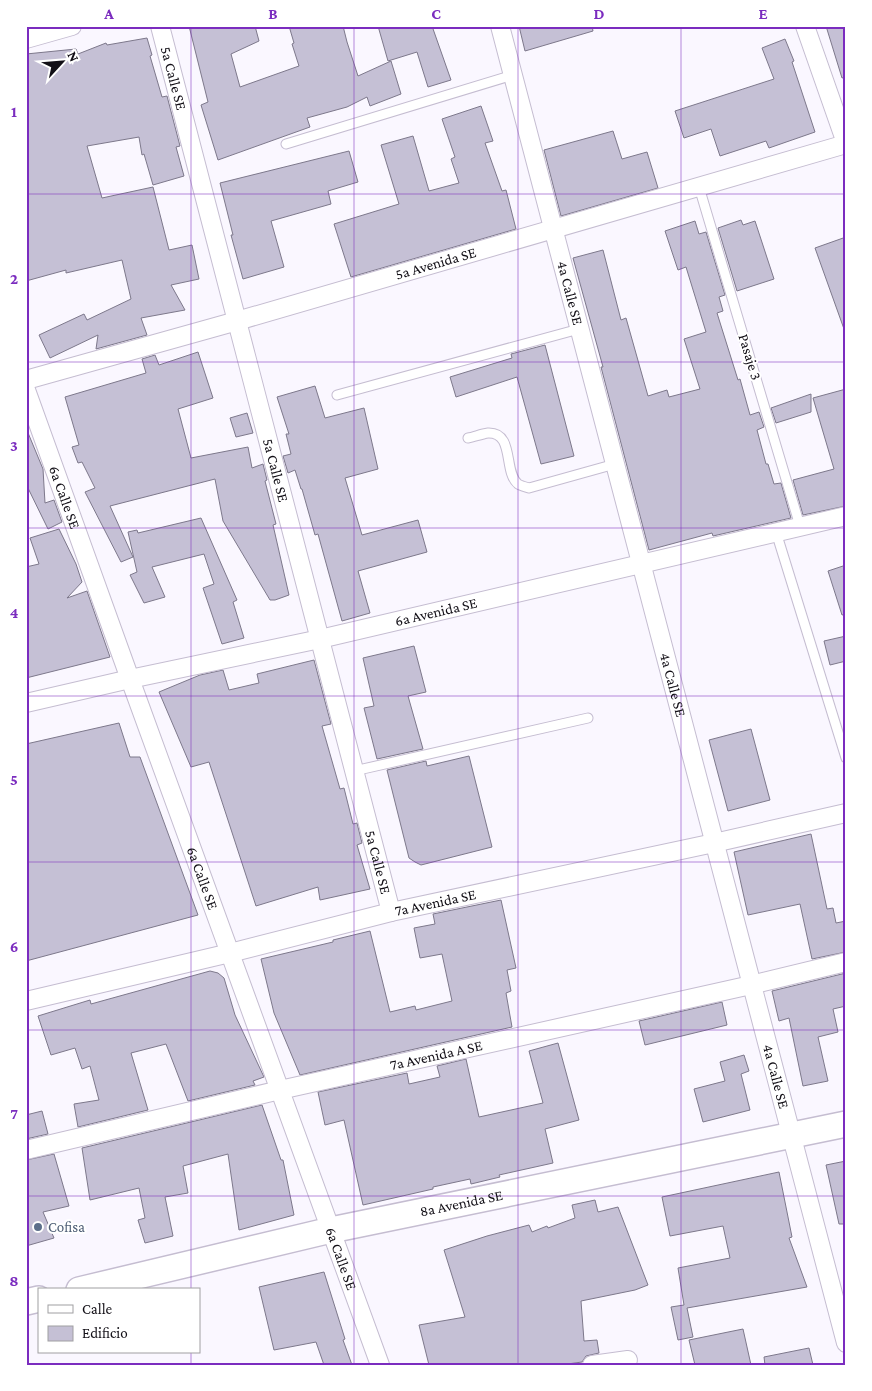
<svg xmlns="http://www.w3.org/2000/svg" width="872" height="1391" font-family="'Crimson Pro',serif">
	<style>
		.building { fill: #c5c0d5; stroke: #7d788b }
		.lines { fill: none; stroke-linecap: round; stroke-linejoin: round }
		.lane-casing { stroke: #c5bdd1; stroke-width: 11 }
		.street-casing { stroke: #c5bdd1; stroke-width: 20 }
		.secondary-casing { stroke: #c5bdd1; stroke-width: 28 }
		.lane { stroke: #fff; stroke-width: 9 }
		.street { stroke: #fff; stroke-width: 18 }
		.secondary { stroke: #fff; stroke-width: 25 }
		.grid { fill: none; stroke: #7b2cbf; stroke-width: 1; stroke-opacity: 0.55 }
		.service-dot { fill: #5c6f8a; stroke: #fff; stroke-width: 2 }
		.labels { text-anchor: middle; stroke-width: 4; stroke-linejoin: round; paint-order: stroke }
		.street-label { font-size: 15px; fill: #120f16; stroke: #fff }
		.service-label { font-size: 15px; fill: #4e5e75; stroke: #fff; text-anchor: start }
		.neatline { fill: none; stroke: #7b2cbf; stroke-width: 2 }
		.grid-label { font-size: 16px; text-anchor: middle; font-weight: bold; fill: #7b2cbf }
	</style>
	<rect width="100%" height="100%" fill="#faf7ff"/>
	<g class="building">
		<polygon points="189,26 255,26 259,41 231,54 240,87 299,66 292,44 294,43 289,26 343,26 347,42 358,76 391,61 401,94 370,106 367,97 347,107 307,118 310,127 218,160 201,105 208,102"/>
		<polygon points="378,26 432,26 451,80 428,87 417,52 388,61"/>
		<polygon points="519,26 592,26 593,31 525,51"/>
		<polygon points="826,26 846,26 846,77 842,78"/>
		<polygon points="147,38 152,55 150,56 162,97 167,96 180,146 176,147 184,176 153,185 144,154 142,155 139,137 87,146 102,198 153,187 169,250 192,245 199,279 171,285 185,310 141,318 147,335 96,349 98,335 50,358 39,335 84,314 87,320 131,299 122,260 66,273 66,270 26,281 26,54 76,49 78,54 106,43 107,45"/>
		<polygon points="785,39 794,61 792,62 815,132 769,148 766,141 720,156 711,129 684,138 675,111 774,79 762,48"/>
		<polygon points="481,106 493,141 485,143 502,191 506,190 516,229 351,277 334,224 399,204 381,145 413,136 429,191 459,183 451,159 455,157 442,119"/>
		<polygon points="613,131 622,159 647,152 658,188 561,216 544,150"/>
		<polygon points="349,151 358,182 328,191 331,204 271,221 284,267 243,279 231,235 233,235 220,183"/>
		<polygon points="741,220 743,225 755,221 774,279 737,291 718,228"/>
		<polygon points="695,221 699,234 706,232 725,295 719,297 723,311 717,313 738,380 740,379 750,415 759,412 764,427 757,430 766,464 768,464 774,484 781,483 791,518 713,536 712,533 649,550 601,367 603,367 573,258 603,250 621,320 626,318 648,396 667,390 669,397 700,389 684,339 706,332 686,267 678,270 665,231"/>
		<polygon points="846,237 846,329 844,329 815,248"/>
		<polygon points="545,345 574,456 541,464 517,377 456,397 450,377 512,358 511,354"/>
		<polygon points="198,352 213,398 178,409 191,458 248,447 252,468 263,464 267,480 265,481 276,524 273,525 289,595 275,600 270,600 223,521 215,479 110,506 133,557 121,562 85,492 95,488 82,462 78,463 72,447 79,445 65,397 146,373 142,359 155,355 159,365"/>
		<polygon points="315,386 325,418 364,408 378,469 345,478 362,535 418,520 427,552 358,571 370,613 342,621 318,534 315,535 302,489 301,489 295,470 288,473 283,456 291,454 286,434 289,434 277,397"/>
		<polygon points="846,389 846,506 803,515 793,480 834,469 813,398"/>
		<polygon points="811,394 811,412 776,423 771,408"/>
		<polygon points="247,413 253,433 236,437 230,418"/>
		<polygon points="26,428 43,469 45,503 54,500 62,522 48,529 26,484"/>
		<polygon points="201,518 237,600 233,602 244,638 222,644 203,588 214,584 204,554 152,567 165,597 144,603 130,575 137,572 128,532 137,530 138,533"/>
		<polygon points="59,529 76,564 82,582 67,598 87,591 110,657 26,678 26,567 39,564 30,538"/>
		<polygon points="846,565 846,614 842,615 828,571"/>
		<polygon points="846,636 846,661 830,665 824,641"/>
		<polygon points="414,646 426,692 408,696 423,749 377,759 364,708 374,706 363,658"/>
		<polygon points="314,660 331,724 322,726 340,789 344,788 353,824 357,823 362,843 357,845 370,889 320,900 318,887 256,906 209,762 191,767 159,692 200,675 223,670 229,690 259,683 257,674"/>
		<polygon points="119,723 130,757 140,757 198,915 26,961 26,744"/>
		<polygon points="751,729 770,800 728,811 709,740"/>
		<polygon points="469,756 492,847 421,865 415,862 409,858 387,770 426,761 427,766"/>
		<polygon points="811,834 827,909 833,908 836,923 846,921 846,952 812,959 800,904 748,915 734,852"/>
		<polygon points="501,900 516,968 507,970 511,991 506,993 512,1027 300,1075 274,1013 261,959 333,942 333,940 370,931 390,1012 415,1006 416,1010 452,1001 442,954 420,958 414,928 435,924 433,914"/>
		<polygon points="210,971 218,973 224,978 235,1015 264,1077 253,1081 255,1085 188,1101 166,1044 131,1053 148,1110 78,1127 74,1104 99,1100 90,1066 82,1069 75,1048 51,1055 38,1016 90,1000 91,1004"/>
		<polygon points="846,973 846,1006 833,1009 838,1032 818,1037 828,1081 803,1086 789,1018 779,1021 772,991"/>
		<polygon points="722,1002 727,1025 645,1045 639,1021"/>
		<polygon points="558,1043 579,1120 545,1129 553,1163 499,1175 500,1177 471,1184 470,1179 433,1187 433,1189 363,1205 344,1120 325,1125 318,1092 407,1073 409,1084 440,1077 437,1066 466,1059 479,1117 543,1103 529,1051"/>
		<polygon points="744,1055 749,1071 741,1074 750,1110 703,1122 694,1089 725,1081 720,1062"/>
		<polygon points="262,1105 281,1160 283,1160 294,1215 239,1230 228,1154 183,1166 188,1193 165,1197 173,1236 145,1243 138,1220 145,1218 139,1188 90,1200 82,1148"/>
		<polygon points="42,1111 48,1134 26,1139 26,1115"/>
		<polygon points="54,1154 69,1206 43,1212 54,1238 26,1246 26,1160"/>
		<polygon points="846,1161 846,1224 839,1224 826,1165"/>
		<polygon points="779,1172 792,1237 789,1238 807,1287 687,1308 693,1337 678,1340 671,1307 684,1305 678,1268 730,1258 723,1226 670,1236 662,1197"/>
		<polygon points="595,1200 598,1212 618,1207 648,1285 635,1290 581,1301 584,1341 597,1340 599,1353 586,1356 582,1362 560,1365 429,1365 419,1325 465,1317 444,1250 487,1236 529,1225 532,1232 547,1226 548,1228 575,1218 572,1205"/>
		<polygon points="324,1272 345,1339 343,1340 352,1365 324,1365 316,1342 274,1350 259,1287"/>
		<polygon points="743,1329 751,1365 695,1365 689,1340"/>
		<polygon points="809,1348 813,1365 765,1365 764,1357"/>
	</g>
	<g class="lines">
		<g class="lane-casing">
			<g id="lane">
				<polyline points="286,144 513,75"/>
				<polyline points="699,187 800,526"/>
				<polyline points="337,395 579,329"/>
				<path d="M468,438C474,437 481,434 488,433C515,432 503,472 518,484C521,486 526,487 529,488L615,464"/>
				<polyline points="776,532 846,758"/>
				<polyline points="354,771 588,718"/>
			</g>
		</g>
		<g class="street-casing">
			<g id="street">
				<path id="s1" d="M160,26L391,912"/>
				<path id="s2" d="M500,26L846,1343"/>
				<polyline points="805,26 846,143"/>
				<polyline points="26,39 72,26"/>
				<path id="s3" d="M26,380L237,321L846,144"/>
				<path id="s4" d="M26,390L130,679L380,1365"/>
				<path id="s5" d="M26,703L130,679L320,639L846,516"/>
				<path id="s6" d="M26,1001L230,953L391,912L714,843L846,813"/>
				<path id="s7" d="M26,1150L280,1090L751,985L846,962"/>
				<polyline points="592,1365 628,1360"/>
			</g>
		</g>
		<g class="secondary-casing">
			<g id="secondary">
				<path id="s8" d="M79,1290L331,1230L846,1124"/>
				<polyline points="26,1302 39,1299"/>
			</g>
		</g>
		<use href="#lane" class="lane"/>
		<use href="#street" class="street"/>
		<use href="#secondary" class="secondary"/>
	</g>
	<path class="grid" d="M191,26V1290M354,26V1365M518,26V1365M681,26V1365M26,194H846M26,362H846M26,528H846M26,696H846M26,862H846M26,1030H846M26,1196H846M191,1352V1365"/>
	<circle class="service-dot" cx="38" cy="1227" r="5"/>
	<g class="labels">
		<g class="street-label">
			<text dy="5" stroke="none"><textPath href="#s1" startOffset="54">5a Calle SE</textPath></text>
			<text dy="5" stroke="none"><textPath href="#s3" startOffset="426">5a Avenida SE</textPath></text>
			<text dy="5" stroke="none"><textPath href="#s2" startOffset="276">4a Calle SE</textPath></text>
			<text transform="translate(750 357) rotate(73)" y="5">Pasaje 3</text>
			<text dy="5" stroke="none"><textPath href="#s1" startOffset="459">5a Calle SE</textPath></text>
			<text dy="5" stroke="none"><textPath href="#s4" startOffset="114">6a Calle SE</textPath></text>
			<text dy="5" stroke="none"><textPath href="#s5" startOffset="420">6a Avenida SE</textPath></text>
			<text dy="5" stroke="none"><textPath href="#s2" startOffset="681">4a Calle SE</textPath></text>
			<text dy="5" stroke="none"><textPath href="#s1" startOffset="864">5a Calle SE</textPath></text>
			<text dy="5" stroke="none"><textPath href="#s4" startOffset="519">6a Calle SE</textPath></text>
			<text dy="5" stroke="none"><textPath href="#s6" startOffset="421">7a Avenida SE</textPath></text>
			<text dy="5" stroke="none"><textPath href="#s7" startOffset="421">7a Avenida A SE</textPath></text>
			<text dy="5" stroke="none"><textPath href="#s2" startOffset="1086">4a Calle SE</textPath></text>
			<text dy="5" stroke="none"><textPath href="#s8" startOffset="392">8a Avenida SE</textPath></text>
			<text dy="5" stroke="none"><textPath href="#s4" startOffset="924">6a Calle SE</textPath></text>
		</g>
		<g class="service-label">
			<text x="48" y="1232">Cofisa</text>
		</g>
	</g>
	<rect width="872" height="1391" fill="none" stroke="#ffffff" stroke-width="55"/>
	<rect x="38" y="1288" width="162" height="65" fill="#ffffff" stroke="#a09fa2"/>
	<rect x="48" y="1305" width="25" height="8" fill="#ffffff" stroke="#a09fa2"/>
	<text x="82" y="1314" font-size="15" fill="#120f16">Calle</text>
	<rect x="48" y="1326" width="25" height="15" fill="#c5c0d5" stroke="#a09fa2"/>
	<text x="82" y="1338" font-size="15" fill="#120f16">Edificio</text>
	<g transform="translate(62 62) rotate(64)" stroke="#ffffff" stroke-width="4" paint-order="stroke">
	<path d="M0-4L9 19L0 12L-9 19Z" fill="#120f16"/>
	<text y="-8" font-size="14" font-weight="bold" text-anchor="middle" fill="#120f16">N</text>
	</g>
	<rect x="28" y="28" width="816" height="1336" class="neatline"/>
	<g class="grid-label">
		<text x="109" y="19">A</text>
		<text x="273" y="19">B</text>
		<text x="436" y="19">C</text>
		<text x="599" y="19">D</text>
		<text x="763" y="19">E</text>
		<text x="14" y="117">1</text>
		<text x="14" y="284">2</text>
		<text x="14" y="451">3</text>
		<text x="14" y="618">4</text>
		<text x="14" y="785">5</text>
		<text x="14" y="952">6</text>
		<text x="14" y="1119">7</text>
		<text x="14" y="1286">8</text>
	</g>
</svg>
